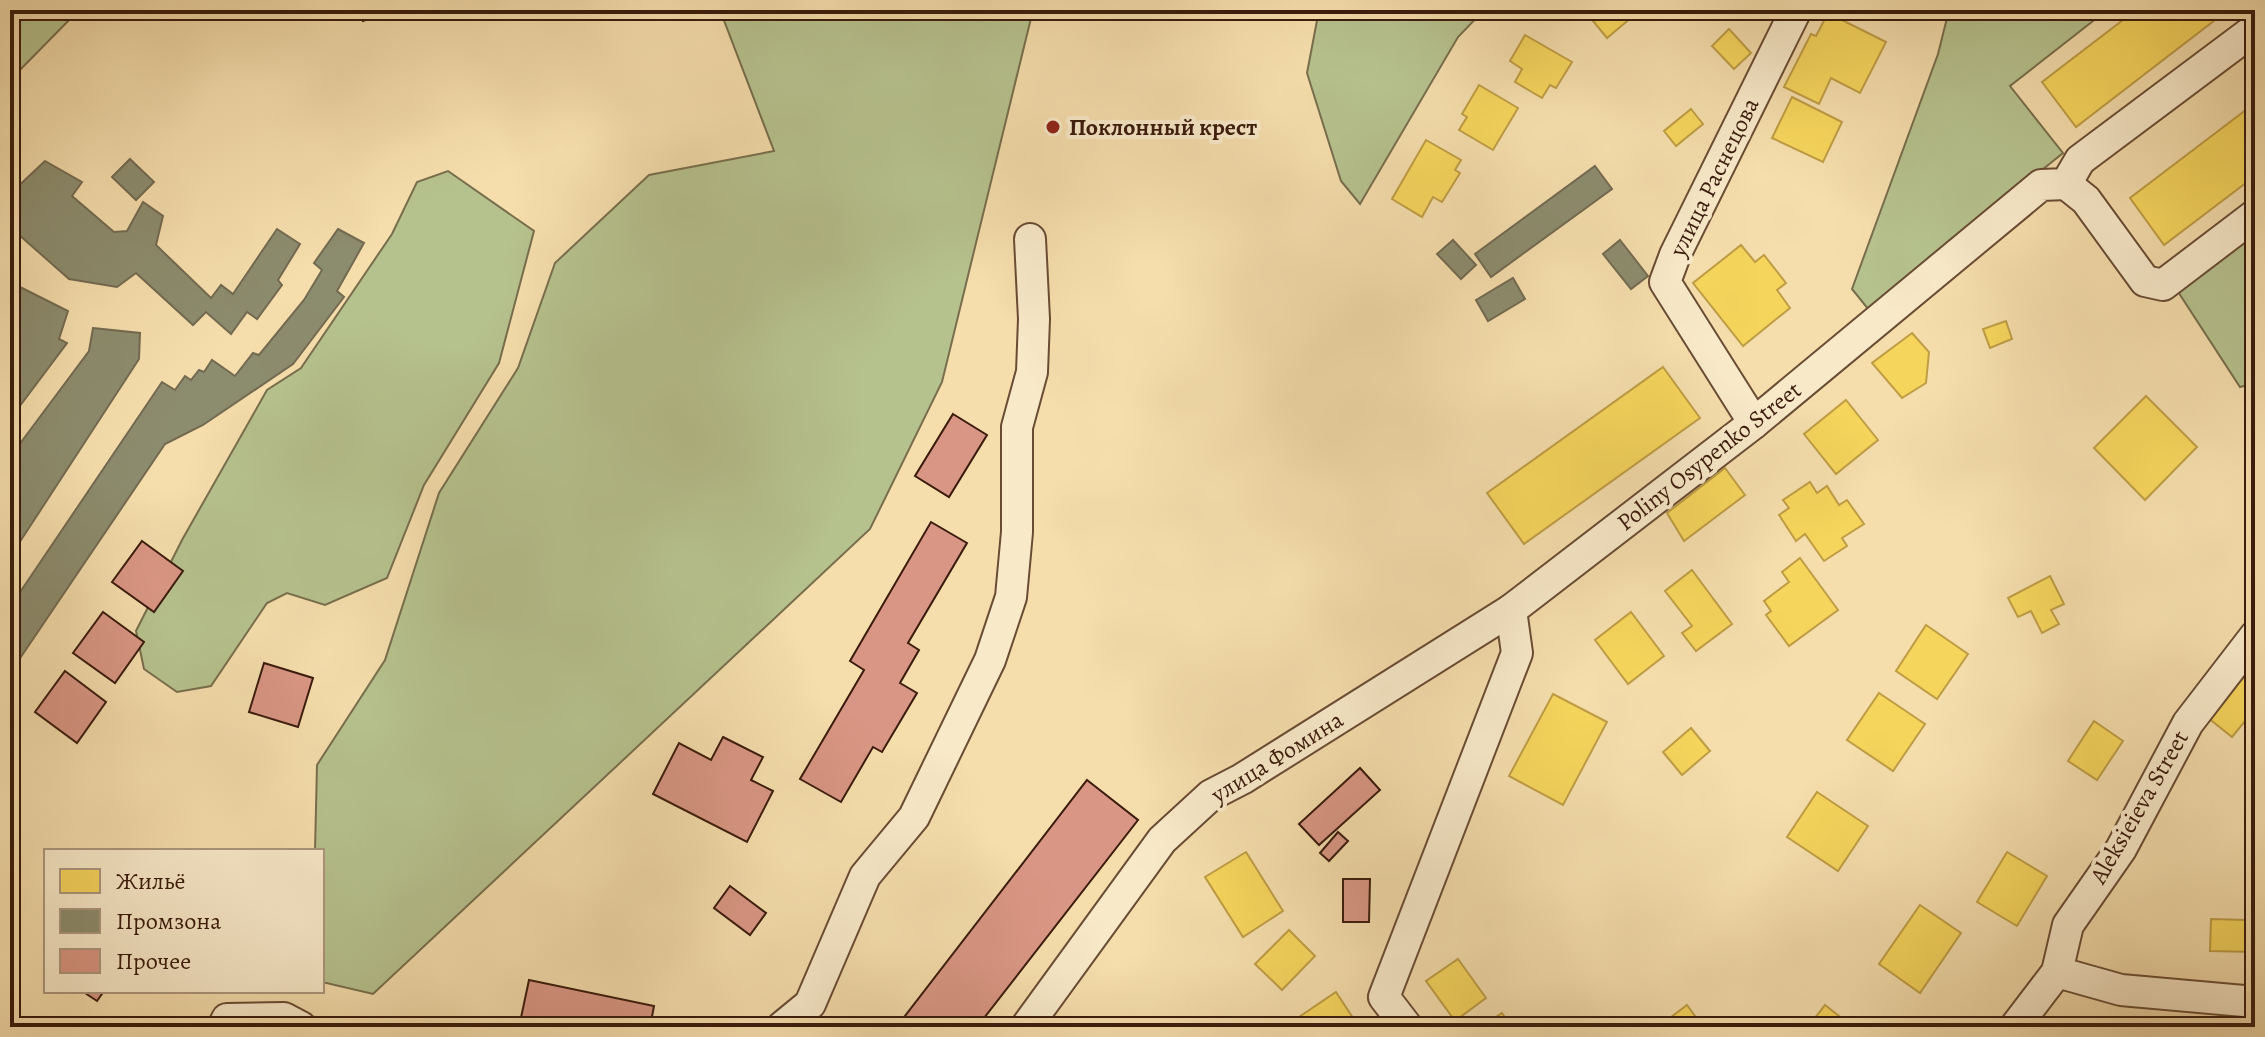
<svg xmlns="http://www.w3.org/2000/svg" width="2265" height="1037" font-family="Alegreya,serif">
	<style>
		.green { fill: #b6c28e; stroke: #786e4d; stroke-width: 2 }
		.homes { fill: #f6d55c; stroke: #be9d44; stroke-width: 2 }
		.industry { fill: #8c8c6e; stroke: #736a51; stroke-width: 2 }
		.building { fill: #d99684; stroke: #3a1b0c; stroke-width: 2 }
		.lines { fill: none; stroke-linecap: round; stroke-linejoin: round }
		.minor-casing { stroke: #694c34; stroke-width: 34 }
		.minor { stroke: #f8e9c9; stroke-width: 30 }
		.poi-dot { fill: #8f2418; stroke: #f8e9c9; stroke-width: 3 }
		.labels { text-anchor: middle; stroke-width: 8; stroke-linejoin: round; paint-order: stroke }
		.poi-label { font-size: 24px; font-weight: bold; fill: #3a1b0c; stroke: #f8e9c9; text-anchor: start }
		.street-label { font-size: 24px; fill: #3a1b0c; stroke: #f8e9c9 }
	</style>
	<rect width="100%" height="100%" fill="#f5ddac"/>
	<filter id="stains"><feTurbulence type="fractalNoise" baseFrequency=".0025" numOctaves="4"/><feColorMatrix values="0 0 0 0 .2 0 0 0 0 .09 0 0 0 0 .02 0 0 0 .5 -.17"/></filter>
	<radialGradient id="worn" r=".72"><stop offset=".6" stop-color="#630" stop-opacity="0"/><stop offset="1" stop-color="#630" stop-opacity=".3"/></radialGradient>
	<g class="green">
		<polygon points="10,10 79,10 10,80"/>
		<polygon points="720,10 1033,10 942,382 870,529 373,994 322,982 322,851 315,851 317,765 385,660 439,493 518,368 555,263 649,175 774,151"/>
		<polygon points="1319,10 1484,10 1458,37 1360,204 1341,181 1307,73"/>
		<polygon points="1949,10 2107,10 2010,86 2063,153 1869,310 1852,289 1938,54"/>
		<polygon points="448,171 534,231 499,363 424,485 387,578 325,605 287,593 267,603 211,686 177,692 144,669 136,631 182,540 267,390 301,368 392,234 417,182"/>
		<polygon points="2255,225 2255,383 2240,387 2173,284"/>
	</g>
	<g class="homes">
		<polygon points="1584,10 1637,10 1638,12 1607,38"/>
		<polygon points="2136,10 2228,10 2076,127 2042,82"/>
		<polygon points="1828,13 1886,42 1860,93 1831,78 1819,104 1784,87 1811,34 1816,36"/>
		<polygon points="1729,29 1751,53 1734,69 1712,46"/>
		<polygon points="1525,35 1572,62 1556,88 1550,85 1542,98 1515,82 1522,69 1510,61"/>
		<polygon points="1479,85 1518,108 1493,150 1459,130 1467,117 1462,114"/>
		<polygon points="1792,97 1842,122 1823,162 1772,138"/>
		<polygon points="2255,103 2255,176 2164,245 2130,198"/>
		<polygon points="1691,109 1703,124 1676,146 1664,131"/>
		<polygon points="1426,140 1461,160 1455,170 1460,173 1442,202 1433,197 1422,217 1392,199"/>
		<polygon points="1741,245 1755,262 1764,255 1786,283 1777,290 1790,308 1743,346 1693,283"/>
		<polygon points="2006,321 2012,339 1990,348 1983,329"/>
		<polygon points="1912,333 1929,352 1926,383 1902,398 1872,363"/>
		<polygon points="1663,367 1700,418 1524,544 1487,493"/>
		<polygon points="2146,396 2197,447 2145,500 2094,448"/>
		<polygon points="1846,400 1878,440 1836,474 1804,434"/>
		<polygon points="1725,468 1745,495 1684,541 1667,513"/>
		<polygon points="1810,482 1817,493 1827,486 1839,505 1847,500 1864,524 1842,538 1847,546 1824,561 1805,534 1796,541 1779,515 1789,508 1783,500"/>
		<polygon points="1800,558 1838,610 1789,646 1766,615 1771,611 1764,601 1789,582 1782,572"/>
		<polygon points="1692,570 1732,624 1696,651 1682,633 1692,626 1665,591"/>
		<polygon points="2050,576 2064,604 2051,610 2059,624 2042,633 2031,611 2018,617 2008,598"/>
		<polygon points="1631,612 1664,656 1628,684 1595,640"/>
		<polygon points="1926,625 1968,654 1937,699 1896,671"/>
		<polygon points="2255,658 2255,709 2232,737 2207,717"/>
		<polygon points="1879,693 1925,724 1893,771 1847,740"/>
		<polygon points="1553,694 1607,722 1563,805 1509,776"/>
		<polygon points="2094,721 2123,741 2097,780 2068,761"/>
		<polygon points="1691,728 1710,751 1682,775 1663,752"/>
		<polygon points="1817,792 1868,826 1838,871 1787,837"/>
		<polygon points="1246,852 1283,911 1243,937 1205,877"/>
		<polygon points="2007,852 2047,876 2017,926 1977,902"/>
		<polygon points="1920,905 1961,933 1920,993 1879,964"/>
		<polygon points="2211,919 2247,920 2247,936 2255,936 2255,952 2210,951"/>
		<polygon points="1289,930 1315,956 1282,990 1255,964"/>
		<polygon points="1458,959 1486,998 1455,1021 1426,981"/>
		<polygon points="1336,992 1355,1021 1346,1027 1306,1027 1299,1017"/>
		<polygon points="1687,1005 1703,1027 1658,1027"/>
		<polygon points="1825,1005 1853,1027 1808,1027"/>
		<polygon points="1502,1013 1512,1027 1482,1027"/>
	</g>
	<g class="industry">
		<polygon points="10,121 20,133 10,142"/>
		<polygon points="130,159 154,182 136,200 112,177"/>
		<polygon points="45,161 82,182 72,196 114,232 127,231 143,202 163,216 156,245 211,298 221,285 233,294 277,229 300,244 278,280 282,285 257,319 247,312 231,334 206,312 193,325 136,273 117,287 69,279 18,234 10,243 10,194"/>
		<polygon points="1595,166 1612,189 1491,277 1475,254"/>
		<polygon points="338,229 364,243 337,291 344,297 293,364 203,425 165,444 10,673 10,607 162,382 175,390 185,376 191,380 199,370 204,372 212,360 235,376 253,353 259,355 304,300 322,270 314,263"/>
		<polygon points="1453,240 1476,265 1461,279 1437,254"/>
		<polygon points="1620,240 1648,276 1631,289 1603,254"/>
		<polygon points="1513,278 1525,299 1488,321 1476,300"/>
		<polygon points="10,282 68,311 59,339 67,343 10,419"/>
		<polygon points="93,328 140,333 139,359 10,557 10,457 89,351"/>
	</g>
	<g class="building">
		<polygon points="359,10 389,10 390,11 363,21"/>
		<polygon points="953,414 987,435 949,497 915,476"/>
		<polygon points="931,522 967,543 908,643 919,650 900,683 917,693 882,752 873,747 841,802 800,779 864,670 850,661"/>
		<polygon points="142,541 183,571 154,612 112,582"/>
		<polygon points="103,612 144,642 115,683 73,653"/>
		<polygon points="264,663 313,678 298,727 249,712"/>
		<polygon points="65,671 106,702 77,743 35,712"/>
		<polygon points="723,737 763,757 751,780 773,791 747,842 653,794 679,743 711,760"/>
		<polygon points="1360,768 1380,790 1319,845 1299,824"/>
		<polygon points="1087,780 1138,820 977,1027 900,1027 898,1025"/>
		<polygon points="1338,832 1348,841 1329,861 1320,853"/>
		<polygon points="1343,879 1370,879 1369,922 1343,922"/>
		<polygon points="730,886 766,913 750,935 714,908"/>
		<polygon points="529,980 654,1006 650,1027 519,1027"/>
		<polygon points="82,991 104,991 97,1001"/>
	</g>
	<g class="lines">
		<g class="minor-casing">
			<g id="minor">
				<polyline points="2066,184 2086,200 2145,281 2163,285 2255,215"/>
				<polyline points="1754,423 1665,282 1675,255 1796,10"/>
				<polyline points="2057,972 2121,990 2255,1002"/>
				<polyline points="223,1027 227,1019 284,1018 301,1027"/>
				<polyline points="782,1027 810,1004 865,876 914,817 990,660 1011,597 1017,532 1017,427 1032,372 1034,319 1030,239"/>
				<polyline points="1026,1027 1162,840 1211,795 1242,779 1511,610"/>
				<polyline points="1407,1027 1384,997 1517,653 1511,610 1754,423 2041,185 2066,184 2080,160 2255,29"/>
				<polyline points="2015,1027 2057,972 2068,925 2121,849 2188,723 2255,636"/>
			</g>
		</g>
		<use href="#minor" class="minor"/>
	</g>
	<circle class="poi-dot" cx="1053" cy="127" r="8"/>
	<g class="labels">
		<g class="poi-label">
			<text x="1069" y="135">Поклонный крест</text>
		</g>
		<g class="street-label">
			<text transform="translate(1714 177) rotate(-64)" y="8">улица Раснецова</text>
			<text transform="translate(1709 456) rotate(-38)" y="8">Poliny Osypenko Street</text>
			<text transform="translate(1277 757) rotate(-32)" y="8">улица Фомина</text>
			<text transform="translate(2139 807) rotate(-60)" y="8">Aleksieieva Street</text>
		</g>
	</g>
	<rect width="2265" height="1037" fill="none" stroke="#f5ddac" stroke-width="40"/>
	<rect x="12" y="12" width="2241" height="1013" fill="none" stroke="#3a1b0c" stroke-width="4"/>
	<rect x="20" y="20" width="2225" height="997" fill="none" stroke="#3a1b0c" stroke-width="2"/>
	<rect x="44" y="849" width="280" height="144" fill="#f8e9c9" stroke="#ac977d" stroke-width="2"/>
	<rect x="60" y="869" width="40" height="24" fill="#f6d55c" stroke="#ac977d" stroke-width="2"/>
	<text x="116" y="889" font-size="24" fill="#3a1b0c">Жильё</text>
	<rect x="60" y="909" width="40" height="24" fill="#8c8c6e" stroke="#ac977d" stroke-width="2"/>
	<text x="116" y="929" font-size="24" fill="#3a1b0c">Промзона</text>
	<rect x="60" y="949" width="40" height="24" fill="#d99684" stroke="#ac977d" stroke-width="2"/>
	<text x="116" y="969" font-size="24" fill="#3a1b0c">Прочее</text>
	<rect width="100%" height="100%" filter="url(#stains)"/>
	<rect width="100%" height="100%" fill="url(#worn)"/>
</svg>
